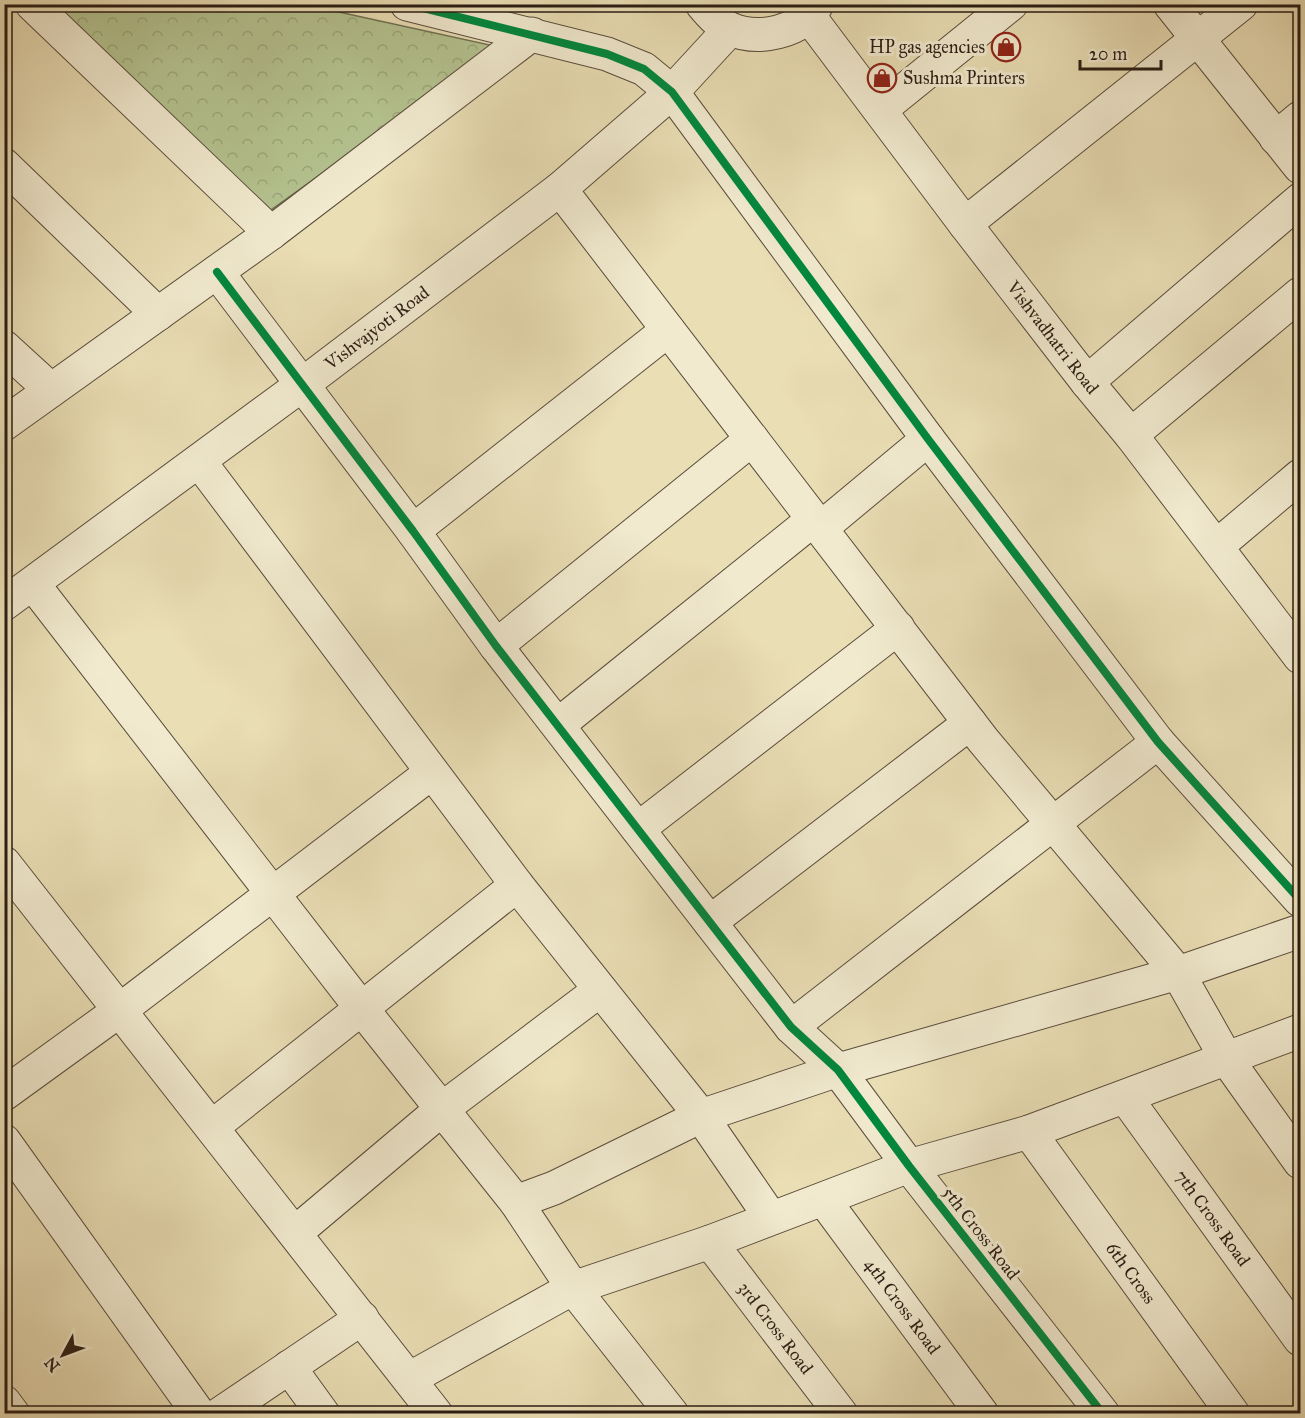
<svg xmlns="http://www.w3.org/2000/svg" width="1305" height="1418" font-family="'IM FELL Great Primer',serif">
	<style>
		.park { fill: url(#park-crowns); stroke: #6f7052; stroke-width: 1.5 }
		.lines { fill: none; stroke-linecap: round; stroke-linejoin: round }
		.minor-casing { stroke: #5a4d3c; stroke-width: 35 }
		.minor { stroke: #f1eacf; stroke-width: 33 }
		.cycleway-casing { stroke: #f1eacf; stroke-width: 11 }
		.cycleway { stroke: #00873e; stroke-width: 8 }
		.labels { text-anchor: middle; stroke-width: 6; stroke-linejoin: round; paint-order: stroke }
		.poi-label { font-size: 18px; fill: #2a1d14; stroke: #f1eacf; text-anchor: end }
		.street-label { font-size: 18px; fill: #2a1d14; stroke: #f1eacf }
	</style>
	<defs>
		<pattern id="park-crowns" width="20" height="18" patternUnits="userSpaceOnUse" patternTransform="scale(1.5)"><rect width="20" height="18" fill="#b4c28f"/><path d="M2 6a3 3 0 1 1 6 0M12 15a3 3 0 1 1 6 0" fill="none" stroke="#9ba67a"/></pattern>
	</defs>
	<rect width="100%" height="100%" fill="#eadeb5"/>
	<filter id="stains"><feTurbulence type="fractalNoise" baseFrequency=".00333" numOctaves="4"/><feColorMatrix values="0 0 0 0 .2 0 0 0 0 .09 0 0 0 0 .02 0 0 0 .5 -.17"/></filter>
	<radialGradient id="worn" r=".72"><stop offset=".6" stop-color="#630" stop-opacity="0"/><stop offset="1" stop-color="#630" stop-opacity=".3"/></radialGradient>
	<polygon class="park" points="49,5 307,5 499,47 268,212"/>
	<g class="lines">
		<g class="minor-casing">
			<g id="minor">
				<polyline points="32,4 271,233"/>
				<polyline points="407,4 607,54 644,69 672,92 928,439 1158,742 1300,900"/>
				<path d="M702,4C710,14 719,24 730,29C758,41 801,33 817,4"/>
				<polyline points="1170,4 1300,167"/>
				<path id="s1" d="M808,15L965,224L1087,382L1131,435L1300,657"/>
				<polyline points="880,110 1011,4"/>
				<polyline points="1276,138 1300,118"/>
				<polyline points="4,165 158,314"/>
				<polyline points="560,189 983,740 1178,973 1226,1058 1300,1162"/>
				<polyline points="965,224 1241,4"/>
				<polyline points="217,272 413,531 496,646 791,1027 838,1070 909,1166 1103,1414"/>
				<polyline points="4,347 51,390"/>
				<polyline points="1087,382 1300,200"/>
				<polyline points="4,424 271,233 532,34"/>
				<polyline points="1131,435 1300,294"/>
				<polyline points="199,461 517,885 701,1116 771,1218"/>
				<polyline points="821,528 928,439"/>
				<polyline points="413,531 668,330"/>
				<polyline points="1217,546 1300,476"/>
				<polyline points="33,584 362,1009 516,1202 573,1288 672,1414"/>
				<path id="s2" d="M4,604L303,384L560,189L672,92L730,29"/>
				<polyline points="496,646 752,439"/>
				<polyline points="558,725 814,519"/>
				<polyline points="638,829 898,628"/>
				<polyline points="4,863 436,1414"/>
				<polyline points="710,922 970,723"/>
				<polyline points="791,1027 1158,742"/>
				<polyline points="4,1094 120,1010 431,773"/>
				<path id="s3" d="M1126,1098L1300,1339"/>
				<polyline points="212,1127 517,885"/>
				<path id="s4" d="M1029,1132L1233,1414"/>
				<polyline points="4,1141 199,1414"/>
				<path id="s5" d="M824,1200L982,1414"/>
				<polyline points="516,1202 554,1188 701,1116 838,1070 1178,973 1300,931"/>
				<polyline points="295,1233 442,1109 600,990"/>
				<path id="s6" d="M710,1242L841,1414"/>
				<polyline points="289,1367 323,1414"/>
				<polyline points="409,1379 573,1288 710,1242 909,1166 1029,1132 1300,1031"/>
				<polyline points="4,1402 13,1414"/>
				<polyline points="220,1414 362,1318"/>
			</g>
		</g>
		<use href="#minor" class="minor"/>
		<g class="cycleway-casing">
			<g id="cycleway">
				<polyline points="407,4 607,54 644,69 672,92 928,439 1158,742 1300,900"/>
				<polyline points="217,272 413,531 496,646 791,1027 838,1070 909,1166 1103,1414"/>
			</g>
		</g>
		<use href="#cycleway" class="cycleway"/>
	</g>
	<defs>
		<g id="shop-ring" transform="scale(1.5)"><circle r="9.5" fill="#f1eacf" stroke="#8f2418" stroke-width="1.5"/><path d="M-5-2.5h2.3a2.7 3.5 0 0 1 5.4 0H5L5.5 6h-11ZM-1.5-2.5h3a1.5 2.3 0 0 0-3 0Z" fill="#8f2418"/></g>
	</defs>
	<g fill-rule="evenodd">
		<use href="#shop-ring" x="1006" y="47"/>
		<use href="#shop-ring" x="882" y="78"/>
	</g>
	<g class="labels">
		<g class="poi-label">
			<text x="985" y="53">HP gas agencies</text>
			<text x="903" y="84" text-anchor="start">Sushma Printers</text>
		</g>
		<g class="street-label">
			<text dy="6" stroke="none"><textPath href="#s2" startOffset="464">Vishvajyoti Road</textPath></text>
			<text dy="6" stroke="none"><textPath href="#s1" startOffset="405">Vishvadhatri Road</textPath></text>
			<text dy="6" stroke="none"><textPath href="#s3" startOffset="148">7th Cross Road</textPath></text>
			<text transform="translate(981 1233) rotate(52)" y="6">5th Cross Road</text>
			<text dy="6" stroke="none"><textPath href="#s4" startOffset="174">6th Cross</textPath></text>
			<text dy="6" stroke="none"><textPath href="#s5" startOffset="132">4th Cross Road</textPath></text>
			<text dy="6" stroke="none"><textPath href="#s6" startOffset="108">3rd Cross Road</textPath></text>
		</g>
	</g>
	<rect width="1305" height="1418" fill="none" stroke="#eadeb5" stroke-width="24"/>
	<rect x="6" y="6" width="1293" height="1406" fill="none" stroke="#2a1d14" stroke-width="3"/>
	<rect x="12" y="12" width="1281" height="1394" fill="none" stroke="#2a1d14" stroke-width="1.5"/>
	<g transform="translate(63 1355) rotate(229)" stroke="#f1eacf" stroke-width="4.5" paint-order="stroke">
	<path d="M0-4.5L10 22L0 15L-10 22Z" fill="#2a1d14"/>
	<text y="-9" font-size="16" font-weight="bold" text-anchor="middle" fill="#2a1d14">N</text>
	</g>
	<path d="M1080 60v9h81v-9" fill="none" stroke="#2a1d14" stroke-width="3"/>
	<text x="1089" y="60" font-size="18" fill="#2a1d14" stroke="#f1eacf" stroke-width="4.5" paint-order="stroke">20 m</text>
	<rect width="100%" height="100%" filter="url(#stains)"/>
	<rect width="100%" height="100%" fill="url(#worn)"/>
</svg>
